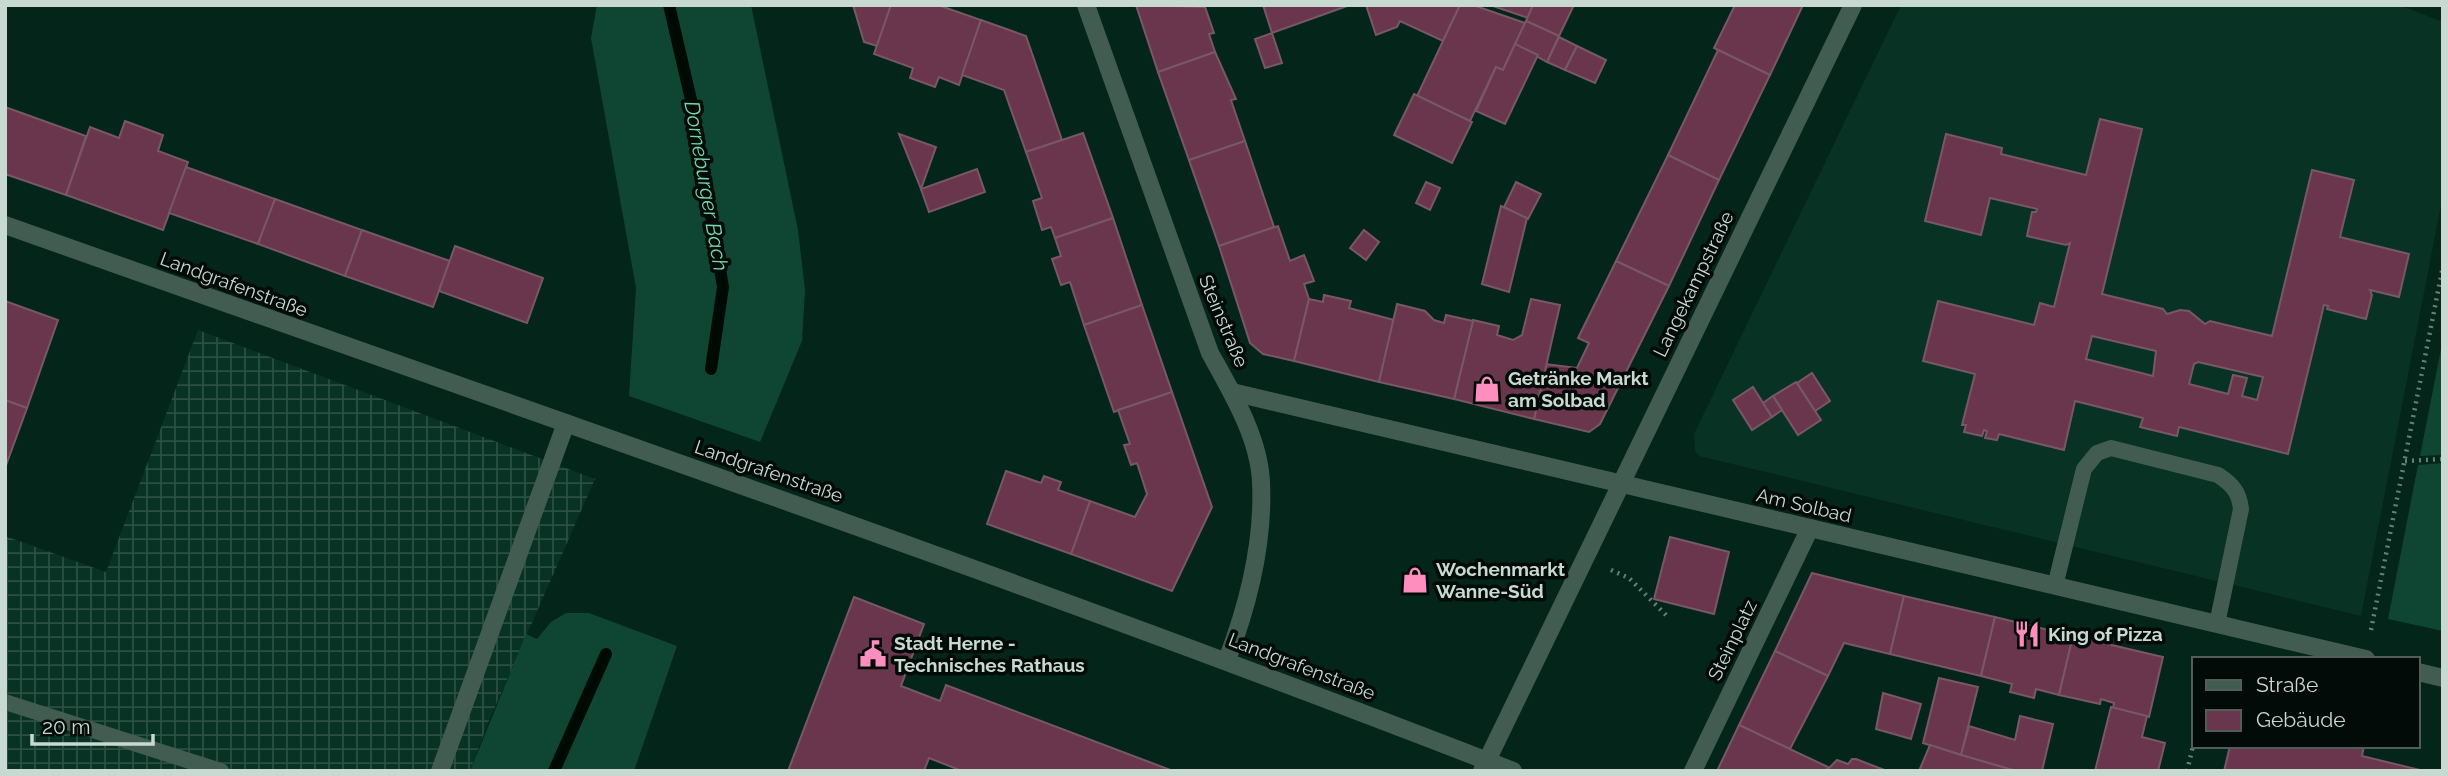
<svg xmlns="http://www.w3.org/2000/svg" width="2448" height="776" font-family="Raleway,sans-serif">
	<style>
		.built { fill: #083224 }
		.industrial { fill: url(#industrial-grid) }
		.grass { fill: #0e4633 }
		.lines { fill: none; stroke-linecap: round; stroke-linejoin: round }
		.stream { stroke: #000a05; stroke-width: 12 }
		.building { fill: #6a364d; stroke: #775864; stroke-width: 2; fill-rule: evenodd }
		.path { stroke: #668076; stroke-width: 4.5; stroke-dasharray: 2 5; stroke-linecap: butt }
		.lane { stroke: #435c51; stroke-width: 16 }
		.street { stroke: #435c51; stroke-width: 18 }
		.labels { text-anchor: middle; stroke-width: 7; stroke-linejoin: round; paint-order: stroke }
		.street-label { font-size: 19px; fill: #c7d9d1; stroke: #020b07 }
		.poi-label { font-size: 19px; font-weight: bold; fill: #c7d9d1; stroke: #020b07; text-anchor: start }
		.water-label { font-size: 21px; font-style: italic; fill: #74d7b0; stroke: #020b07 }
	</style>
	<defs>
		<pattern id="industrial-grid" width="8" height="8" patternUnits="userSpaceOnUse" patternTransform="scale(1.75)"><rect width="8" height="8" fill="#083224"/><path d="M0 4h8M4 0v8" fill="none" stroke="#2a4f43"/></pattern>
	</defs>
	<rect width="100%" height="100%" fill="#03251a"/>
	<polygon class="built" points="1901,5 2399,5 2443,22 2443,195 2361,616 1699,456 1695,451 1694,434"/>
	<polygon class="industrial" points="198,330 595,479 488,723 470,771 5,771 5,536 106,572"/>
	<g class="grass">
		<polygon points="597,5 751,5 798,230 805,290 802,341 760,442 629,396 636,288 591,38"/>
		<polygon points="2443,339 2443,455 2420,456"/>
		<polygon points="2443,463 2443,631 2388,619 2418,465"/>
		<polygon points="566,613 589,613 677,646 634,771 470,771 526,634 537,639 551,622"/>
	</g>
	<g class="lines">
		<g class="stream">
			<polyline points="669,5 692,104 723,287 711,369"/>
			<polyline points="554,771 606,654"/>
		</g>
	</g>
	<g class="building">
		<polygon points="853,5 891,5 877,46 864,42"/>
		<polygon points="891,5 938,5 981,20 959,85 939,77 935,87 910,78 913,68 874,54"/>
		<polygon points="1136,5 1205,7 1214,33 1209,34 1215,52 1158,72"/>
		<polygon points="1263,5 1350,5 1272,33"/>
		<polygon points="1366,5 1460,5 1443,41 1400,21 1397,27 1376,35"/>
		<polygon points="1460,5 1473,5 1525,23 1503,70 1496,67 1470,121 1417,96"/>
		<polygon points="1490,5 1533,5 1528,18"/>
		<polygon points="1533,5 1574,5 1559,36 1526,21"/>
		<polygon points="1735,5 1803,5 1770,75 1714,48"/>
		<polygon points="981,20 1026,36 1062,140 1026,152 1004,90 962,75"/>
		<polygon points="1526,21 1559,36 1547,62 1515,44"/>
		<polygon points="1272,33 1282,63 1265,68 1255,39"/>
		<polygon points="1559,37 1577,46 1565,70 1547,62"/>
		<polygon points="1515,44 1538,55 1505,124 1476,111 1496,67 1503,70"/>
		<polygon points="1577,46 1606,60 1595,83 1565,70"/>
		<polygon points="1718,50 1770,75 1719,180 1668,155"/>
		<polygon points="1215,52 1236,99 1231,100 1245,141 1189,160 1158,72"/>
		<polygon points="1414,94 1472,122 1452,163 1394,135"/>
		<polygon points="5,107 86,136 66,195 5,174"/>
		<path d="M2100,119L2142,129L2102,294L2163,309L2167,314L2180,310L2189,311L2205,324L2210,321L2272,336L2312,170L2354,180L2340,237L2409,254L2399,297L2370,290L2372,295L2366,319L2327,309L2328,306L2324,305L2288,454L2179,427L2177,436L2140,427L2143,418L2075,401L2064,450L1999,434L1997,440L1985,438L1987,431L1984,430L1982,436L1964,432L1966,425H1962L1975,374L1923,361L1938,301L2034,325L2040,303L2054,307L2070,243L2066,245L2027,236L2032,212H2036L2037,209L1990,198L1981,235L1925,221L1946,134L2002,148L2001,154L2086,175ZM2092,336L2156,351L2153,376L2086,359ZM2198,362L2263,377L2257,400L2242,396L2247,378L2233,375L2228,394L2189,384L2194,364Z"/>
		<polygon points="125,121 163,135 158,151 188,162 163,230 66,195 90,127 119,138"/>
		<polygon points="1083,133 1113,218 1055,238 1051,227 1042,230 1033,201 1042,198 1026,152"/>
		<polygon points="899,134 936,147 921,189"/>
		<polygon points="1245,141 1274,227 1219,246 1189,160"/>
		<polygon points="1668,155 1719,180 1669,286 1616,261"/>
		<polygon points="186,167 275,199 258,244 169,213"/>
		<polygon points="977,169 985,192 929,212 921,189"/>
		<polygon points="1426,182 1440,188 1430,210 1416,203"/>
		<polygon points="1516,182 1541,194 1528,219 1504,207"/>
		<polygon points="275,199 362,230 345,276 258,244"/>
		<polygon points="1501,206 1527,218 1509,292 1482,284"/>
		<polygon points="1113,218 1142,305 1084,325 1070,282 1061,285 1052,259 1061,256 1055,238"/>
		<polygon points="1278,226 1290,261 1304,255 1314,281 1304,284 1309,299 1294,361 1263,354 1250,343 1219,246"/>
		<polygon points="362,230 450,261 433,307 345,276"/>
		<polygon points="1364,230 1379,242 1366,260 1350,248"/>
		<polygon points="455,246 543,278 527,323 439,291"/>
		<polygon points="1616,261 1669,286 1600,424 1589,432 1534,419 1546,364 1577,368 1589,343 1578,338"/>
		<polygon points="1324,295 1351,301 1349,308 1394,320 1379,382 1294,361 1309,299 1323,302"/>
		<polygon points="1531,299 1560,305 1534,419 1454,399 1473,320 1499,326 1497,335 1513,340 1522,335"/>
		<polygon points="5,301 58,320 27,408 5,400"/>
		<polygon points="1397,304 1425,311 1434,320 1444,323 1446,315 1473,321 1454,399 1379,382"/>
		<polygon points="1142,305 1172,392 1114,412 1084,325"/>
		<polygon points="1812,373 1830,401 1815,411 1797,383"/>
		<polygon points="1796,382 1821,420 1798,435 1773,396"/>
		<polygon points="1753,387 1772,417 1752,430 1733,400"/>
		<polygon points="1172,392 1212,507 1172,591 1071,554 1090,501 1135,517 1147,494 1137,463 1131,465 1124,445 1130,444 1118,410"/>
		<polygon points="1773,396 1782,410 1772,417 1763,403"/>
		<polygon points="5,400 27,408 5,468"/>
		<polygon points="1006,471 1041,483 1044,476 1061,482 1058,490 1090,501 1071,554 987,524"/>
		<polygon points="1670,537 1729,552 1714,614 1654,599"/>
		<polygon points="1812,573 1904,596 1890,654 1844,643 1828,676 1775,651"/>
		<polygon points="1904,596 1995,617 1981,676 1890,654"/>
		<polygon points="854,597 924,624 901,686 940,701 946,685 1173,771 962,771 929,758 924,771 788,771"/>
		<polygon points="1995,617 2073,636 2059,695 2036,689 2034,698 2010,692 2012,684 1981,676"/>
		<polygon points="2073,636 2163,657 2149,717 2113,708 2114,703 2101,699 2100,704 2059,695"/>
		<polygon points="1775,651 1828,676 1790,749 1739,725"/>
		<polygon points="1939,678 1978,687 1961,755 1923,743"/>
		<polygon points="1883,693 1921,704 1911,739 1876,729"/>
		<polygon points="2111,707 2147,716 2142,737 2165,743 2158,771 2095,771"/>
		<polygon points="2020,716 2053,724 2042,771 2016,771 1961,755 1969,726 2015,740"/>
		<polygon points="1739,725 1828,767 1826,771 1717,771"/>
		<polygon points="1930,745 1961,755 2016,771 1919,771"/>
		<polygon points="2230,746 2364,746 2362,756 2424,771 2224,771"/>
		<polygon points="1852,759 1856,759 1887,771 1826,771 1837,760 1848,764"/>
	</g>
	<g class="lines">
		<g class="path">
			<polyline points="2405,461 2443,459"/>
			<polyline points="1611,570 1629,578 1666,615"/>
			<polyline points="2371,630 2443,266"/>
			<polyline points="2187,771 2194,742"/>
		</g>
		<g class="lane">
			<path d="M2055,586L2084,469L2097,453L2111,448L2218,475C2233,485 2239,492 2241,509L2217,624"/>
			<polyline points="5,702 221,771"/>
		</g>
		<g class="street">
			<path d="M1086,5L1210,353C1231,391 1259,437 1261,482C1264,542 1248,605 1227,660"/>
			<path d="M5,225C509,404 1015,577 1513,771"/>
			<polyline points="1232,392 2366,659"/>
			<polyline points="2418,672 2443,678"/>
			<polyline points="440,771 566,423"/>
			<polyline points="1482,771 1853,5"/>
			<polyline points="1693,771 1810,528"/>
		</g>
	</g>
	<defs>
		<g id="shop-bare" transform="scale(2.1)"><path d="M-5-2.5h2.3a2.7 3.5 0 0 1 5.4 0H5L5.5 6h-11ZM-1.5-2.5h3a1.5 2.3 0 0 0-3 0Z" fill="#fe8ebe" stroke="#020b07" stroke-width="2.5" paint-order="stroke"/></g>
		<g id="restaurant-bare" transform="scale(2.1)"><path d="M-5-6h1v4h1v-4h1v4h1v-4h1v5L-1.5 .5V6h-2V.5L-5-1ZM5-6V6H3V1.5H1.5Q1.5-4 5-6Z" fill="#fe8ebe" stroke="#020b07" stroke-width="2.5" paint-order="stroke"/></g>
		<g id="civic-bare" transform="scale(2.1)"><path d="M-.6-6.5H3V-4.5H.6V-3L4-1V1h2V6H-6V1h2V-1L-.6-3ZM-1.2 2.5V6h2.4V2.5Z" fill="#fe8ebe" stroke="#020b07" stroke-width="2.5" paint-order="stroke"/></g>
	</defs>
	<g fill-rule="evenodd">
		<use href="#shop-bare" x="1487" y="389"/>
		<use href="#shop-bare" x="1415" y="580"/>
		<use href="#restaurant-bare" x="2027" y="634"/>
		<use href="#civic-bare" x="873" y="654"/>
	</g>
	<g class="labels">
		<g class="street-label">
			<text transform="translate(234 284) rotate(20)" y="7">Landgrafenstraße</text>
			<text transform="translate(1693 284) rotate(-64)" y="7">Langekampstraße</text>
			<text transform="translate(1224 321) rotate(67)" y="7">Steinstraße</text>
			<text transform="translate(769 471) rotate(19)" y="7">Landgrafenstraße</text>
			<text transform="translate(1804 505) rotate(13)" y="7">Am Solbad</text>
			<text transform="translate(1732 640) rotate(-64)" y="7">Steinplatz</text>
			<text transform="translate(1302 666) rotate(21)" y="7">Landgrafenstraße</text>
		</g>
		<g class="poi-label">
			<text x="1508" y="385">Getränke Markt<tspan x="1508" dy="22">am Solbad</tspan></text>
			<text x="1436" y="576">Wochenmarkt<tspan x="1436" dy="22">Wanne-Süd</tspan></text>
			<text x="2048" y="641">King of Pizza</text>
			<text x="894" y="650">Stadt Herne -<tspan x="894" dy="22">Technisches Rathaus</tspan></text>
		</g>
		<g class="water-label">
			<text transform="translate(706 186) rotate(80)" y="7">Dorneburger Bach</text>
		</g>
	</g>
	<rect width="2448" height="776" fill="none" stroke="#c7d9d1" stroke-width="14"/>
	<rect x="2192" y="657" width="228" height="91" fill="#020b07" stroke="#515d58" stroke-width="2"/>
	<rect x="2206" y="680" width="35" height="10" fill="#435c51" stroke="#515d58" stroke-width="2"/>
	<text x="2256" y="692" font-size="21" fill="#c7d9d1">Straße</text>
	<rect x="2206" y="710" width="35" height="21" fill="#6a364d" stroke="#515d58" stroke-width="2"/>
	<text x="2256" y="727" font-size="21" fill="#c7d9d1">Gebäude</text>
	<path d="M32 734v10h121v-10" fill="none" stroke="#c7d9d1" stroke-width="3.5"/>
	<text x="42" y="734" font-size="21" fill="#c7d9d1" stroke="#020b07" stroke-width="5" paint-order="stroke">20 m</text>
</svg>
